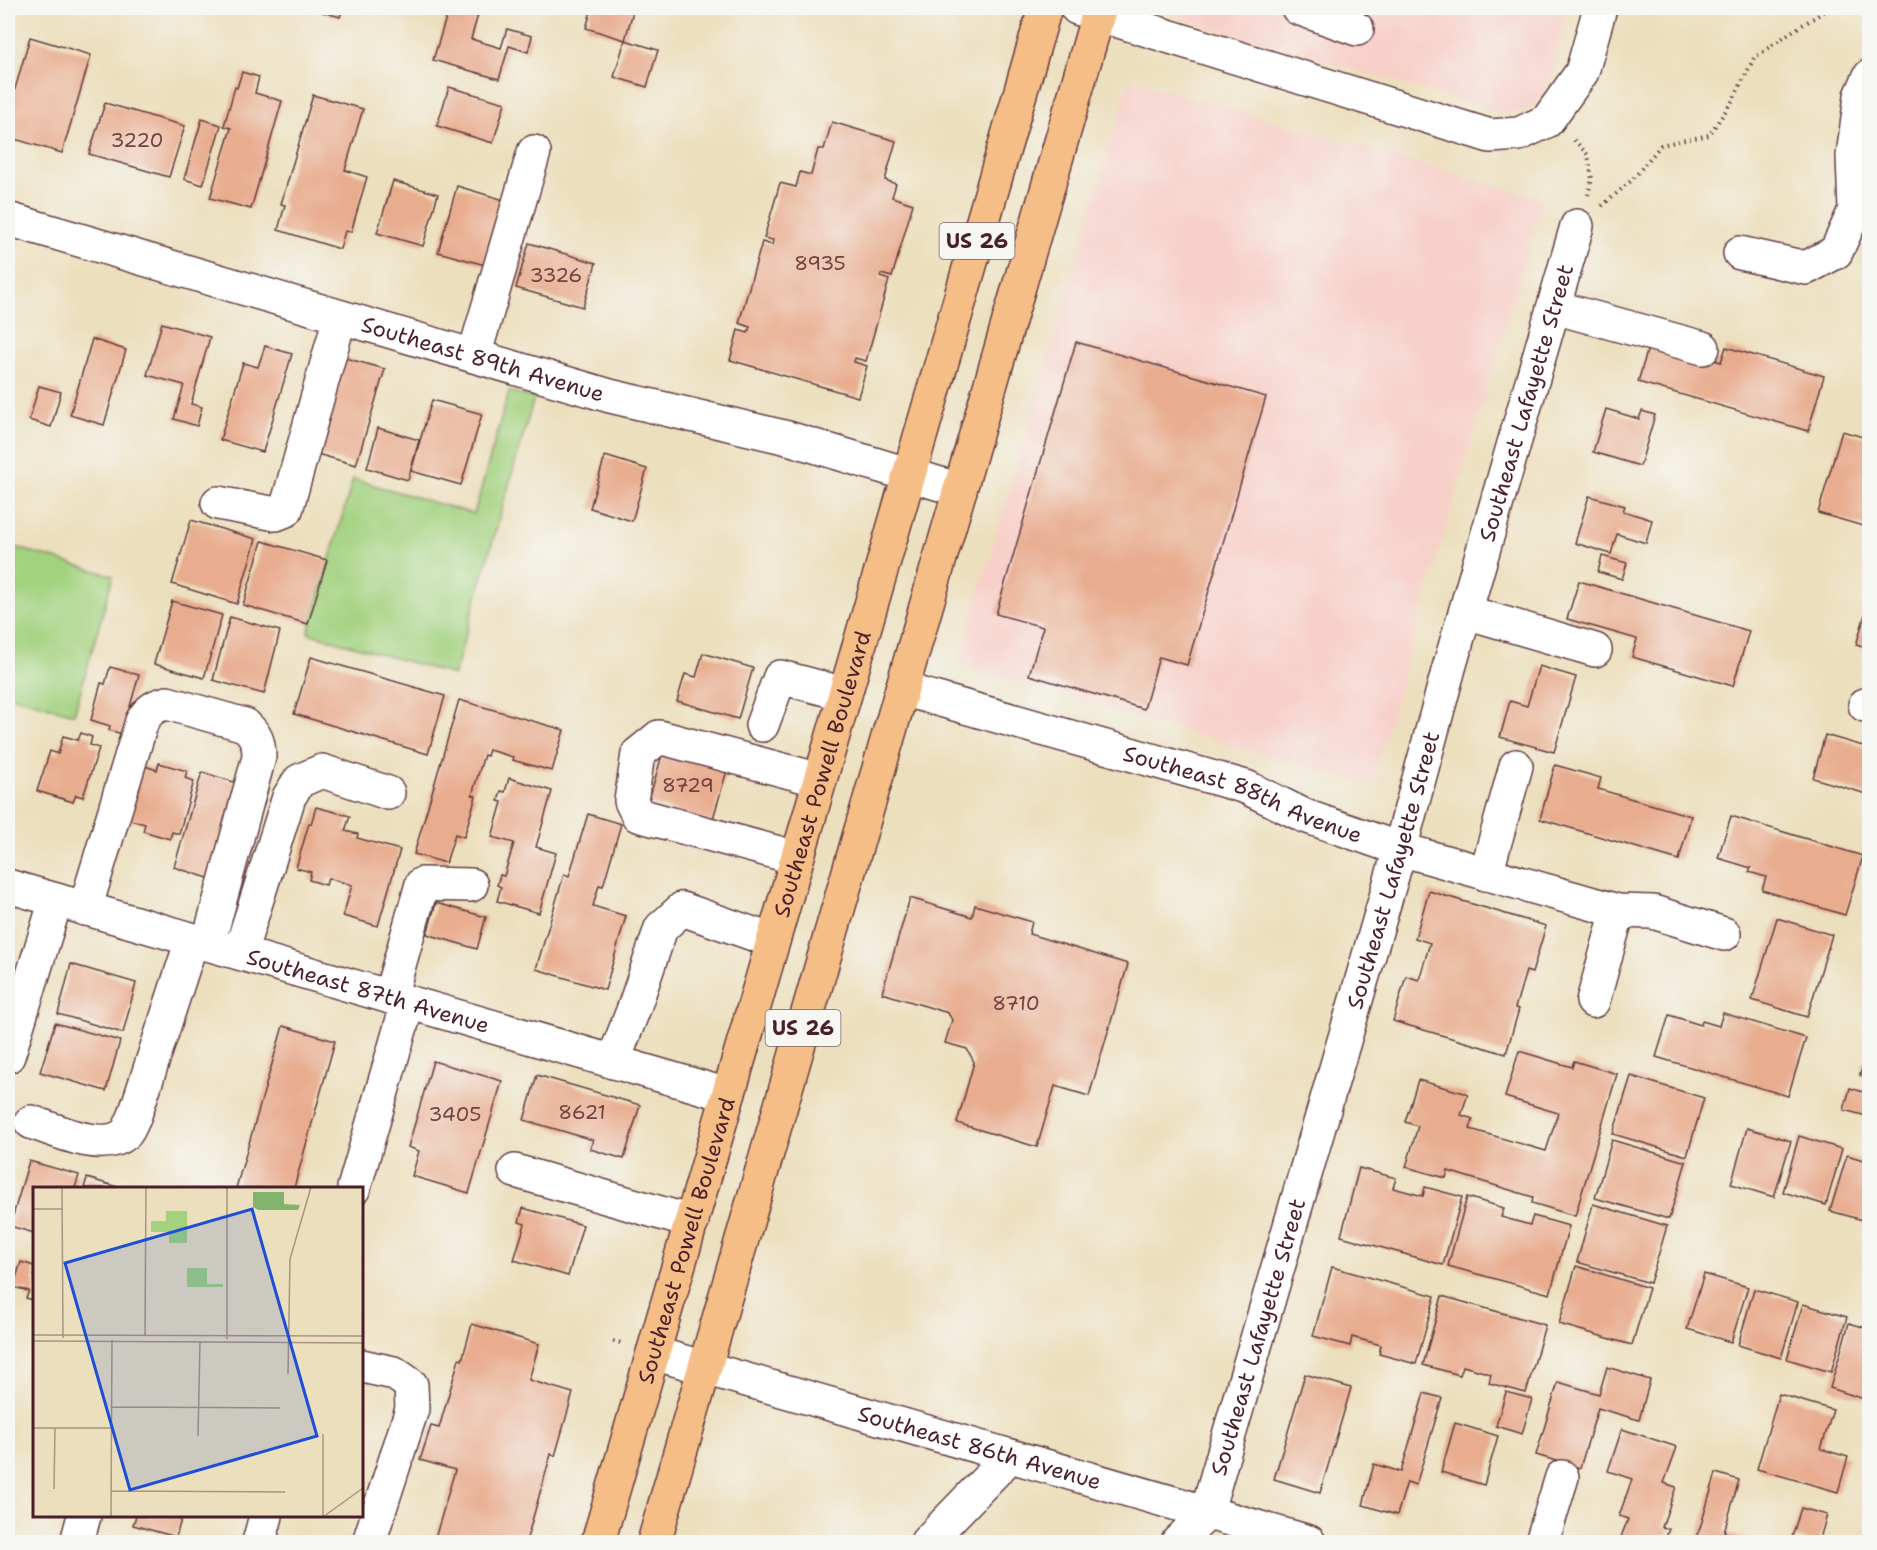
<svg xmlns="http://www.w3.org/2000/svg" width="1877" height="1550" font-family="'Shantell Sans',sans-serif">
	<style>
		.built { fill: #f7d0c9 }
		.green { fill: #a3d27f; stroke: #767855; stroke-width: 1.5 }
		.building { fill: #e8ac8e }
		.lines { fill: none; stroke-linecap: round; stroke-linejoin: round }
		.minor-casing { stroke: #623c41; stroke-width: 36 }
		.major-casing { stroke: #623c41; stroke-width: 36 }
		.path { stroke: #623c41; stroke-width: 4; stroke-dasharray: 1.5 4.5; stroke-linecap: butt }
		.minor { stroke: #fff; stroke-width: 33 }
		.major { stroke: #f6be87; stroke-width: 33 }
		.labels { text-anchor: middle; stroke-width: 6; stroke-linejoin: round; paint-order: stroke }
		.number-label { font-size: 20px; fill: #724244 }
		.shield { fill: #f6f6f2; stroke: #7e6067; stroke-width: 1.5 }
		.shield-label { font-size: 21px; font-weight: bold; fill: #4a1f2b }
		.street-label { font-size: 22px; fill: #4a1f2b; stroke: #f6f6f2 }
		.inset-road { fill: none; stroke: #ab9283; stroke-width: 1.5 }
		.view { fill: #1d4ed8; fill-opacity: 0.15; stroke: #1d4ed8; stroke-width: 3 }
		.inset-edge { fill: none; stroke: #4a1f2b; stroke-width: 3 }
	</style>
	<rect width="100%" height="100%" fill="#f6f6f2"/>
	<filter id="ink" filterUnits="userSpaceOnUse"><feTurbulence type="fractalNoise" baseFrequency=".0167" numOctaves="2"/><feDisplacementMap in="SourceGraphic" scale="12" xChannelSelector="R" yChannelSelector="G"/><feConvolveMatrix kernelMatrix="1 2 1 2 8 2 1 2 1" color-interpolation-filters="sRGB"/></filter>
	<filter id="wash" filterUnits="userSpaceOnUse"><feTurbulence type="fractalNoise" baseFrequency=".008" numOctaves="4" result="noise"/><feDisplacementMap in="SourceGraphic" scale="24" xChannelSelector="R" yChannelSelector="G"/><feGaussianBlur stdDeviation="1.35" result="paint"/><feColorMatrix in="noise" values="0 0 0 0 0 0 0 0 0 0 0 0 0 0 0 0 0 1.4 0 .05"/><feComposite in="paint" operator="in"/></filter>
	<g filter="url(#wash)">
		<rect width="100%" height="100%" fill="#ecdfbd"/>
		<g class="built">
			<polygon points="1156,8 1570,8 1547,85 1541,97 1536,104 1527,109 1506,114 1196,24"/>
			<polygon points="1129,79 1542,199 1371,785 958,665"/>
		</g>
		<g class="green">
			<polygon points="509,391 534,398 454,675 308,633 353,479 474,514"/>
			<polygon points="8,545 113,576 74,714 8,695"/>
		</g>
		<g id="blocks">
			<g class="building">
				<polygon points="309,8 343,8 340,17"/>
				<polygon points="449,8 480,8 471,39 501,48 507,29 532,36 528,52 509,46 499,79 433,60"/>
				<polygon points="592,8 634,8 625,40 586,28"/>
				<polygon points="30,37 91,55 62,153 8,137 8,113"/>
				<polygon points="625,40 658,50 647,87 614,77"/>
				<polygon points="242,72 259,77 255,93 282,101 251,209 210,198 231,128 224,126 235,87 237,88"/>
				<polygon points="449,87 505,103 493,143 437,126"/>
				<polygon points="313,95 363,109 345,170 367,177 351,232 345,231 340,249 278,230 285,205 281,204"/>
				<polygon points="105,103 185,126 169,177 89,154"/>
				<polygon points="202,119 221,125 203,185 184,179"/>
				<polygon points="832,122 896,141 885,180 896,184 892,197 913,204 892,277 881,274 880,277 889,280 866,361 855,358 854,362 867,366 858,397 730,360 738,330 748,333 750,327 739,323 762,242 772,245 773,240 764,238 780,183 796,187 800,172 811,175 818,149 824,149"/>
				<polygon points="393,181 438,194 423,246 377,233"/>
				<polygon points="457,186 504,200 485,265 438,252"/>
				<polygon points="529,243 596,263 583,307 516,288"/>
				<polygon points="162,323 210,337 191,404 202,407 197,426 174,419 184,385 147,375"/>
				<polygon points="92,339 126,350 104,425 70,415"/>
				<polygon points="1650,341 1721,362 1726,347 1824,376 1808,431 1638,382"/>
				<polygon points="1076,342 1266,397 1187,665 1159,657 1144,709 1029,675 1043,627 996,614"/>
				<polygon points="265,346 292,354 263,452 220,440 243,363 258,367"/>
				<polygon points="345,358 385,369 356,465 317,454"/>
				<polygon points="39,386 61,392 51,427 29,420"/>
				<polygon points="432,400 482,414 461,485 411,471"/>
				<polygon points="1606,409 1639,419 1642,411 1655,415 1640,466 1593,452"/>
				<polygon points="378,428 419,440 408,480 367,468"/>
				<polygon points="1842,431 1870,439 1870,528 1818,513"/>
				<polygon points="605,456 647,469 632,521 590,508"/>
				<polygon points="1589,496 1625,506 1623,511 1652,520 1646,543 1617,534 1611,554 1575,543"/>
				<polygon points="191,520 256,539 237,604 172,584"/>
				<polygon points="262,541 327,560 308,624 243,605"/>
				<polygon points="1602,556 1627,563 1622,579 1598,572"/>
				<polygon points="1579,581 1749,631 1733,686 1632,657 1637,639 1567,619"/>
				<polygon points="172,601 222,615 204,678 154,664"/>
				<polygon points="1869,601 1870,601 1870,649 1856,645"/>
				<polygon points="230,617 280,631 264,694 213,680"/>
				<polygon points="703,653 753,668 738,719 677,701 685,674 696,677"/>
				<polygon points="311,657 445,696 428,754 294,714"/>
				<polygon points="1539,666 1576,677 1554,752 1500,737 1510,701 1527,706"/>
				<polygon points="110,667 139,675 122,734 109,730 110,726 91,720 101,683 105,684"/>
				<polygon points="459,700 564,730 552,771 512,760 513,757 489,750 487,756 484,755 472,795 476,796 464,837 455,834 446,863 414,854"/>
				<polygon points="81,733 92,737 90,745 99,748 83,797 76,795 73,802 37,791 50,751 58,754 63,736 78,740"/>
				<polygon points="1825,735 1870,748 1870,795 1813,778"/>
				<polygon points="664,748 728,767 712,822 648,803"/>
				<polygon points="159,763 187,771 185,778 194,781 179,834 172,832 170,839 143,831 145,824 126,819 142,765 157,770"/>
				<polygon points="1555,765 1601,778 1598,789 1691,816 1679,860 1540,819"/>
				<polygon points="202,772 240,784 211,879 174,867"/>
				<polygon points="509,778 552,791 536,847 556,853 539,913 497,901 501,887 497,885 500,875 504,876 514,843 492,837 502,802 498,801 501,791 505,792"/>
				<polygon points="316,807 350,816 345,831 358,834 357,838 400,850 378,926 343,916 352,885 328,878 326,885 309,880 311,872 296,868 309,823 311,824"/>
				<polygon points="588,814 621,824 603,886 599,885 593,906 626,916 605,990 536,969 564,874 569,876"/>
				<polygon points="1731,816 1863,856 1845,915 1762,890 1766,877 1749,872 1751,868 1718,858"/>
				<polygon points="1429,891 1546,926 1532,973 1526,971 1515,1008 1519,1009 1506,1054 1393,1021 1406,976 1419,980 1430,943 1415,938"/>
				<polygon points="910,898 972,917 975,905 1032,922 1029,934 1128,964 1089,1096 1055,1086 1037,1147 957,1123 974,1062 967,1049 945,1043 952,1020 948,1013 882,993"/>
				<polygon points="436,903 486,917 477,949 427,934"/>
				<polygon points="1777,918 1832,935 1807,1017 1752,1000"/>
				<polygon points="71,964 136,983 123,1033 58,1014"/>
				<polygon points="1723,1013 1806,1038 1788,1096 1656,1057 1669,1015 1701,1025 1702,1021 1719,1026"/>
				<polygon points="55,1023 120,1041 106,1091 40,1072"/>
				<polygon points="283,1026 335,1041 294,1188 236,1188"/>
				<polygon points="1869,1046 1870,1046 1870,1078 1860,1075"/>
				<polygon points="1519,1051 1572,1067 1574,1061 1617,1074 1575,1216 1532,1203 1533,1197 1448,1171 1446,1178 1406,1167 1418,1126 1405,1122 1418,1080 1468,1094 1461,1115 1473,1119 1470,1129 1546,1151 1558,1113 1505,1097"/>
				<polygon points="433,1061 502,1081 469,1193 412,1176 419,1151 408,1147"/>
				<polygon points="537,1075 640,1105 624,1159 590,1149 593,1140 524,1120"/>
				<polygon points="1631,1076 1704,1098 1687,1156 1613,1134"/>
				<polygon points="1850,1088 1870,1094 1870,1117 1844,1110"/>
				<polygon points="1747,1128 1791,1141 1774,1197 1731,1184"/>
				<polygon points="1799,1136 1842,1149 1826,1205 1783,1192"/>
				<polygon points="1612,1140 1686,1162 1669,1219 1595,1198"/>
				<polygon points="1847,1155 1870,1162 1870,1222 1830,1211"/>
				<polygon points="29,1161 79,1175 75,1188 34,1188 34,1233 10,1226"/>
				<polygon points="1359,1168 1396,1178 1393,1188 1423,1196 1425,1187 1462,1197 1443,1265 1341,1236"/>
				<polygon points="87,1178 121,1188 84,1188"/>
				<polygon points="1467,1197 1504,1208 1501,1217 1530,1225 1533,1216 1569,1226 1550,1294 1448,1266"/>
				<polygon points="1593,1204 1667,1226 1650,1283 1577,1262"/>
				<polygon points="523,1208 583,1225 568,1276 514,1260 525,1224 519,1222"/>
				<polygon points="21,1262 34,1266 34,1301 26,1298 29,1291 13,1287"/>
				<polygon points="1576,1266 1649,1288 1632,1345 1559,1324"/>
				<polygon points="1332,1267 1435,1296 1416,1364 1379,1354 1381,1345 1352,1337 1350,1346 1313,1336"/>
				<polygon points="1704,1274 1748,1287 1731,1342 1687,1329"/>
				<polygon points="1754,1289 1798,1302 1781,1358 1738,1345"/>
				<polygon points="1442,1296 1545,1325 1526,1393 1489,1383 1491,1374 1463,1366 1460,1375 1423,1365"/>
				<polygon points="1803,1304 1847,1317 1831,1372 1787,1359"/>
				<polygon points="1849,1323 1870,1329 1870,1382 1864,1399 1830,1388"/>
				<polygon points="472,1324 539,1344 529,1380 573,1393 555,1456 551,1454 526,1542 434,1542 455,1470 420,1460 431,1426 439,1428 459,1359 462,1360"/>
				<polygon points="1607,1367 1650,1380 1639,1420 1598,1408 1580,1468 1536,1455 1558,1382 1599,1394"/>
				<polygon points="1305,1374 1351,1388 1320,1493 1274,1479"/>
				<polygon points="1506,1392 1532,1399 1522,1434 1496,1426"/>
				<polygon points="1424,1393 1442,1398 1416,1485 1407,1482 1397,1515 1363,1505 1374,1464 1401,1472"/>
				<polygon points="1779,1394 1833,1410 1821,1449 1848,1457 1838,1492 1757,1469"/>
				<polygon points="1455,1423 1498,1436 1484,1485 1441,1472"/>
				<polygon points="1622,1429 1677,1447 1664,1483 1676,1487 1662,1527 1669,1529 1664,1542 1619,1542 1628,1519 1619,1516 1632,1479 1608,1471"/>
				<polygon points="1716,1473 1739,1480 1724,1532 1758,1542 1696,1542"/>
				<polygon points="1801,1508 1827,1515 1819,1542 1812,1542 1792,1537"/>
				<polygon points="136,1516 182,1516 176,1537 133,1525"/>
			</g>
		</g>
	</g>
	<g filter="url(#ink)">
		<use href="#blocks" fill-opacity="0" stroke="#623c41" stroke-width="1.5"/>
		<g class="lines">
			<g class="minor-casing">
				<g id="minor">
					<polyline points="1077,8 1490,136 1519,134 1547,121 1582,72 1600,8"/>
					<polyline points="1298,8 1357,29"/>
					<path id="s1" d="M8,219L610,396L788,438L960,490"/>
					<polyline points="1740,253 1806,268 1836,252 1855,210 1853,156 1861,96 1870,76"/>
					<polyline points="1554,307 1703,348"/>
					<polyline points="474,356 534,152"/>
					<polyline points="218,503 276,514 286,510 340,317"/>
					<polyline points="1466,612 1595,650"/>
					<path id="s2" d="M902,689L1246,787L1305,816L1400,849L1618,911L1653,912L1724,934"/>
					<polyline points="1865,705 1870,706"/>
					<polyline points="762,725 780,677 845,694"/>
					<polyline points="797,858 638,815 631,801 638,754 659,737 820,780"/>
					<polyline points="1486,874 1516,766"/>
					<path id="s3" d="M8,886L728,1095"/>
					<path d="M85,909L142,721C149,710 154,706 167,703L245,725C256,735 259,742 259,757L208,944"/>
					<polyline points="240,953 289,797 299,781 322,771 388,793"/>
					<polyline points="390,997 422,884 471,885"/>
					<polyline points="1593,1001 1618,911"/>
					<polyline points="8,1056 56,900"/>
					<polyline points="613,1062 634,1008 661,928 682,909 773,941"/>
					<path d="M31,1122C56,1130 103,1153 125,1134C129,1131 131,1123 134,1118L192,940"/>
					<polyline points="515,1171 692,1222"/>
					<polyline points="354,1188 408,1002"/>
					<path id="s4" d="M653,1353L1309,1542"/>
					<polyline points="362,1366 394,1373 411,1385 412,1409 369,1542"/>
					<polyline points="77,1542 84,1516"/>
					<polyline points="259,1542 266,1516"/>
					<polyline points="927,1542 1010,1456"/>
					<path id="s5" d="M1178,1542L1206,1514L1400,849L1449,668L1577,226"/>
					<polyline points="1542,1542 1562,1477"/>
				</g>
			</g>
			<g class="major-casing">
				<g id="major">
					<path id="s6" d="M598,1542L1045,8"/>
					<polyline points="654,1542 1100,8"/>
				</g>
			</g>
			<g class="path">
				<polyline points="1574,140 1588,155 1592,179 1588,195"/>
				<polyline points="1602,206 1632,180 1661,145 1709,135 1733,100 1754,58 1791,32 1830,8"/>
				<polyline points="613,1341 621,1343"/>
			</g>
			<use href="#minor" class="minor"/>
			<use href="#major" class="major"/>
		</g>
	</g>
	<g class="labels">
		<g class="number-label">
			<text x="137" y="147">3220</text>
			<text x="820" y="270">8935</text>
			<text x="556" y="282">3326</text>
			<text x="688" y="792">8729</text>
			<text x="1016" y="1010">8710</text>
			<text x="582" y="1119">8621</text>
			<text x="455" y="1121">3405</text>
		</g>
		<g class="shield">
			<rect x="939.5" y="223" width="75" height="36" rx="4.5"/>
			<rect x="765.5" y="1010" width="75" height="36" rx="4.5"/>
		</g>
		<g class="shield-label">
			<text x="977" y="248">US 26</text>
			<text x="803" y="1035">US 26</text>
		</g>
		<g class="street-label">
			<text dy="8" stroke="none"><textPath href="#s1" startOffset="495">Southeast 89th Avenue</textPath></text>
			<text dy="8" stroke="none"><textPath href="#s5" startOffset="1196">Southeast Lafayette Street</textPath></text>
			<text dy="8" stroke="none"><textPath href="#s6" startOffset="800">Southeast Powell Boulevard</textPath></text>
			<text dy="8" stroke="none"><textPath href="#s2" startOffset="357">Southeast 88th Avenue</textPath></text>
			<text dy="8" stroke="none"><textPath href="#s5" startOffset="710">Southeast Lafayette Street</textPath></text>
			<text dy="8" stroke="none"><textPath href="#s3" startOffset="375">Southeast 87th Avenue</textPath></text>
			<text dy="8" stroke="none"><textPath href="#s6" startOffset="314">Southeast Powell Boulevard</textPath></text>
			<text dy="8" stroke="none"><textPath href="#s5" startOffset="224">Southeast Lafayette Street</textPath></text>
			<text dy="8" stroke="none"><textPath href="#s4" startOffset="340">Southeast 86th Avenue</textPath></text>
		</g>
	</g>
	<g transform="translate(33 1187)">
		<rect width="330" height="330" fill="#ecdfbd"/>
		<path d="M133,24H154V56H136V45H118V34H133ZM154,81H174V97H190V100H154Z" fill="#a3d27f"/>
		<path d="M220,5H251V17L267,18L265,23H225L220,20Z" fill="#82b46e"/>
		<path class="inset-road" d="M29,0L30,151M0,22H29M0,148L330,149M112,148L113,0M194,152V0M0,154L330,156M255,187L257,72L278,0M78,220L247,221M0,241H79M165,249L167,155M21,302L22,241M78,304L252,305M78,330L79,153M290,330V247M290,330L330,301"/>
		<path class="view" d="M219,22L284,249L97,303L32,76Z"/>
		<rect width="330" height="330" class="inset-edge"/>
	</g>
	<rect width="1877" height="1550" fill="none" stroke="#f6f6f2" stroke-width="30"/>
</svg>
